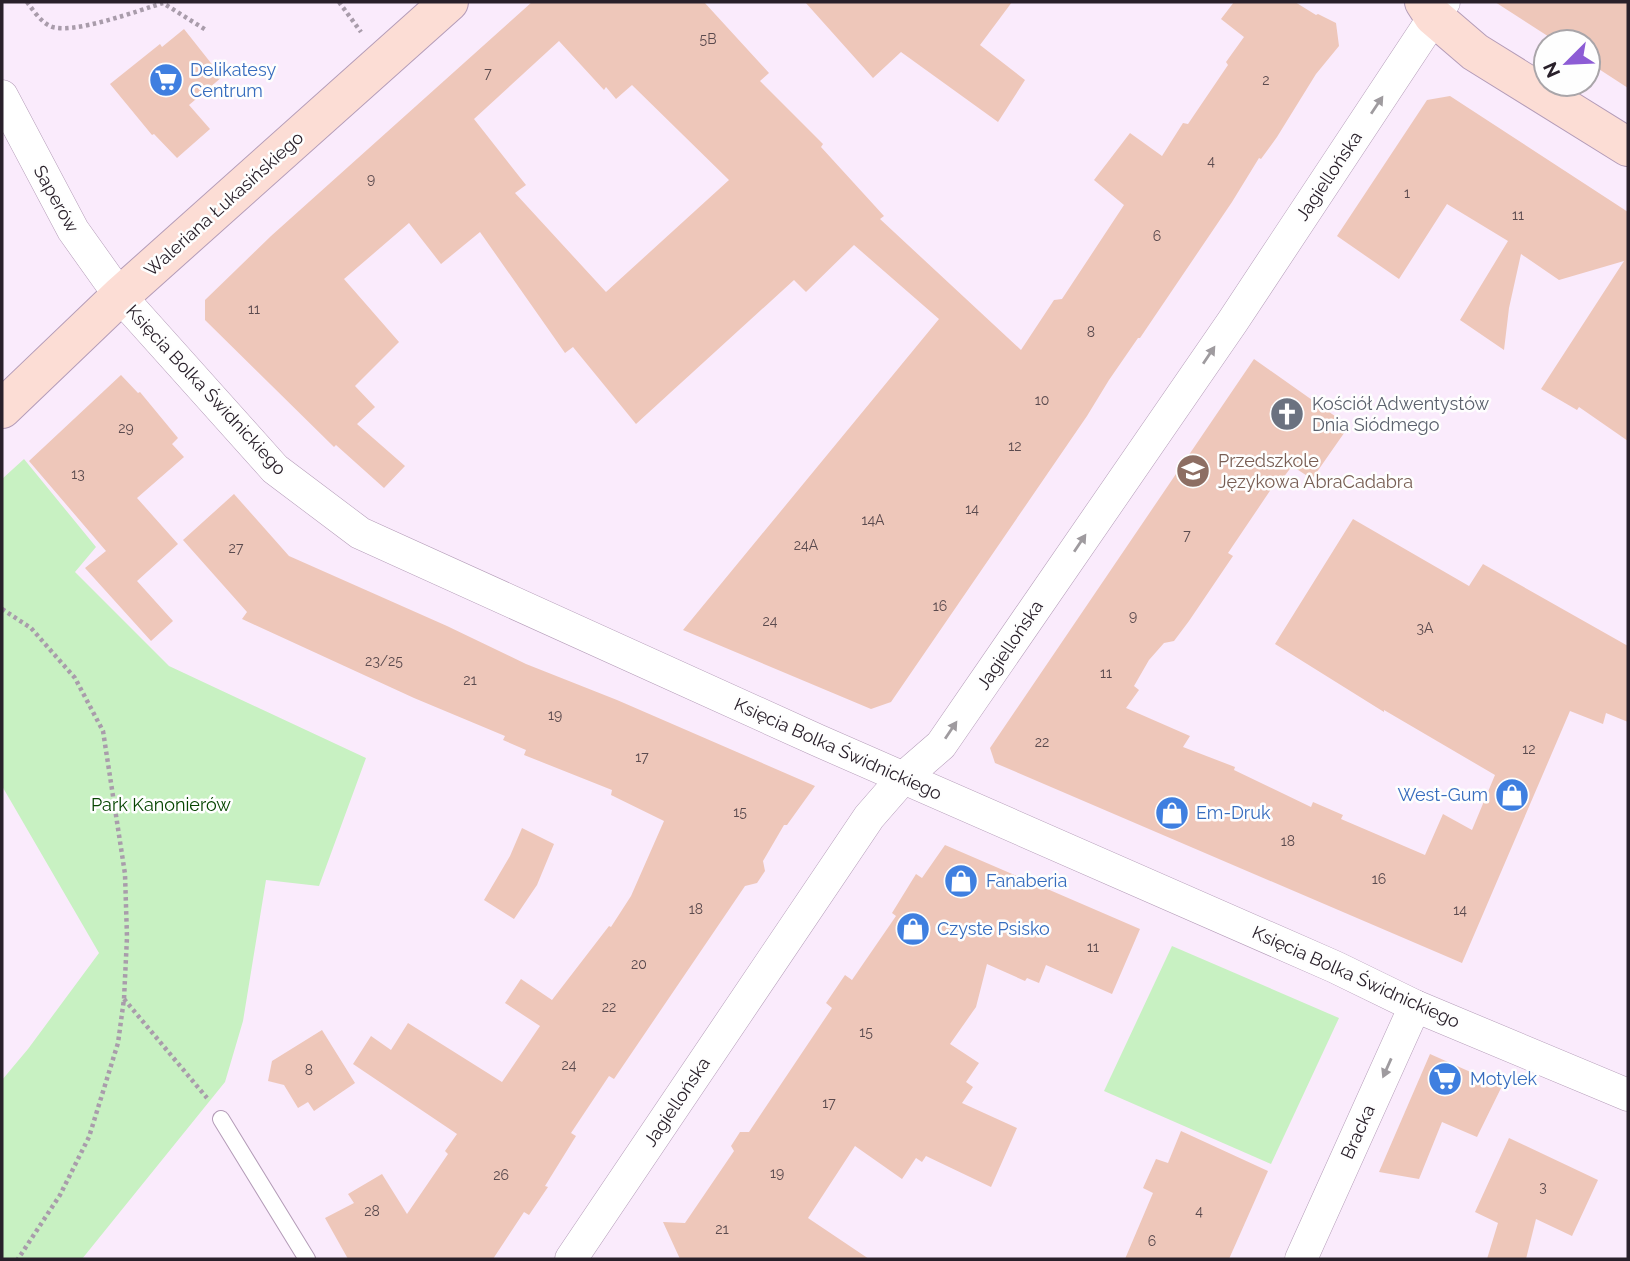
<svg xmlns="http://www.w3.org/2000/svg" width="1630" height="1261" font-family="Raleway,sans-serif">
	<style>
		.green { fill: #c8f1c2 }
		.building { fill: #eec7ba; fill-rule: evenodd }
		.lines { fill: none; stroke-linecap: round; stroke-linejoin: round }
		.lane-casing { stroke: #b49cb8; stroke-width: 18 }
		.street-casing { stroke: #b49cb8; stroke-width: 33 }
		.secondary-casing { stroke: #b49cb8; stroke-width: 40 }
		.path { stroke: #a99cab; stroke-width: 4.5; stroke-dasharray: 3.5 3.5; stroke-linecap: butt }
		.lane { stroke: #fff; stroke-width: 16 }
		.street { stroke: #fff; stroke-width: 32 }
		.secondary { stroke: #fcddd5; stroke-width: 38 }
		.oneway { fill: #9f9b9f }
		.labels { text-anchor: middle; stroke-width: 5; stroke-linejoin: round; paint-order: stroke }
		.number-label { font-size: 14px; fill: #5a4a4e }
		.shop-label { font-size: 18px; fill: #366cbe; stroke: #fefefe; text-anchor: start }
		.street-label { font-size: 18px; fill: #29202a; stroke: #fefefe }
		.worship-label { font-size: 18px; fill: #5b616d; stroke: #fefefe; text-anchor: start }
		.education-label { font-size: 18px; fill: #785e54; stroke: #fefefe; text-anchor: start }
		.park-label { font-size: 18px; fill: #064500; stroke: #fefefe }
	</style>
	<rect width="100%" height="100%" fill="#faebfc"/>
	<g class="green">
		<polygon points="24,459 96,547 75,572 169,666 366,758 319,886 266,880 243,1021 225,1082 82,1259 2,1259 2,1080 28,1049 99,953 2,786 2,479"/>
		<polygon points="1172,946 1339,1018 1271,1164 1104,1091"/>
	</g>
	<g class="building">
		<path d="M532,2H704L769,73L760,81L823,144L821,147L884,216L880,219L1021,350L1054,300L1062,299L1124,205L1094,180L1130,133L1162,156L1183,123L1188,124L1228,65L1226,62L1244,37L1221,19L1234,2H1295L1316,15L1318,14L1336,23L1339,46L1316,74L1277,137L1261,159L1259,158L1232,202L1140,338H1138L1109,380L1087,416L891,702L871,709L683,630L939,319L854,245L806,292L794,280L636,424L573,347L565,353L480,232L441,264L409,223L344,279L399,342L355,386L375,407L357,424L405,466L384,488L336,445L334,447L205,320V300L271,236ZM559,41L604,90L606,87L616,99L632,85L729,180L606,292L515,193L526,185L474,119Z"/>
		<polygon points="805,2 1012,2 980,45 1025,80 998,122 901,52 873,78"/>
		<polygon points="1495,2 1628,2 1628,88 1588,62 1588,42 1557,42"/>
		<polygon points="184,29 222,77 189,105 210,129 177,158 154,134 152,135 110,84 160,44 162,47"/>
		<polygon points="1450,96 1628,212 1628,441 1579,407 1577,410 1541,389 1624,261 1559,280 1521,254 1509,308 1504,350 1460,320 1508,241 1447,204 1399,279 1337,236 1427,100"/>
		<polygon points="1254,359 1349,426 1312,479 1292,466 1283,478 1280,476 1228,553 1233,556 1189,621 1174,641 1164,643 1149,660 1134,686 1139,690 1126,708 1190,736 1183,747 1235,767 1234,770 1311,807 1313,802 1343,815 1341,819 1425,855 1443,814 1472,830 1495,775 1384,710 1384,712 1275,644 1353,519 1469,586 1483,564 1628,646 1628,722 1606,713 1603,724 1570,711 1462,963 995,763 990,748"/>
		<polygon points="121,375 138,393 140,392 178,438 172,444 184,457 137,498 178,544 137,581 173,621 151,641 85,568 106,551 29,461"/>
		<polygon points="234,494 289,556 447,626 526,664 617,700 815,786 787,825 784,825 763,861 765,871 757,883 745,886 614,1079 609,1076 571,1133 576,1136 545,1186 548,1187 529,1215 524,1212 493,1259 348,1259 325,1218 354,1203 348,1194 382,1174 407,1214 448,1154 445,1151 457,1134 353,1064 371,1036 391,1050 408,1023 502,1082 540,1026 505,1003 521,979 552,1000 609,926 611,927 631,896 664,821 611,795 612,790 524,755 526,750 503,740 505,736 414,698 242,619 247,612 183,540"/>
		<polygon points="522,828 554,844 537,885 514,919 484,900 510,856"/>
		<polygon points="945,845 1140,929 1112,994 1046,965 1039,983 1027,978 1025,981 987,964 976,1007 950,1044 979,1063 966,1082 973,1087 962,1103 1017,1128 991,1187 926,1156 922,1162 916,1158 902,1179 855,1146 808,1218 869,1259 680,1259 663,1222 685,1223 734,1151 731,1146 740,1132 749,1132 832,1008 826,1003 845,975 852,980 896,916 892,913 916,874 922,878"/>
		<polygon points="322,1030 355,1083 314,1111 308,1102 298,1108 284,1085 268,1081 272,1061"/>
		<polygon points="1430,1054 1502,1086 1477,1137 1442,1122 1419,1179 1379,1172"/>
		<polygon points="1181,1131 1268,1171 1229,1259 1125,1259 1153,1193 1143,1188 1156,1159 1168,1163"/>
		<polygon points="1509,1138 1598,1180 1572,1236 1536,1219 1526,1259 1487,1259 1498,1223 1475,1212"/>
	</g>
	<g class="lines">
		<g class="lane-casing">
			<polyline id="lane" points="221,1119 307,1259"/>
		</g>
		<g class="street-casing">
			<g id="street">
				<polyline points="2,96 73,230 120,296 275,469 360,533 817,740 1335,967 1415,1006 1628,1095"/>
				<polyline points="571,1259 869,817 903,778 941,745 1233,321 1444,2"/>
				<polyline points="1301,1259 1415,1006"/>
			</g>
		</g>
		<g class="secondary-casing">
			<g id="secondary">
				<polyline points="1424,2 1433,16 1475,52 1628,147"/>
				<polyline points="2,409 120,296 449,2"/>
			</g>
		</g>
		<g class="path">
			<path d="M27,2C33,10 40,21 50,26C70,36 140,10 163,3L206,30"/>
			<polyline points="339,2 361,32"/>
			<polyline points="2,609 31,628 75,678 103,731 125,874 127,937 124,999 118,1043 89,1137 60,1195 18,1259"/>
			<polyline points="124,999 207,1098"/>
		</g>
		<use href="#lane" class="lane"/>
		<use href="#street" class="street"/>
		<use href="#secondary" class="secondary"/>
	</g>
	<defs><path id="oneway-solid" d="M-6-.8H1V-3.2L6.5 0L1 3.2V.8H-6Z" transform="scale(1.75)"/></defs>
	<g class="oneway">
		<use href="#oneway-solid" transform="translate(1377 105) rotate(-56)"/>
		<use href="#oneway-solid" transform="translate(1209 355) rotate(-56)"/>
		<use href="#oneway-solid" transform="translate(1080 543) rotate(-56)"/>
		<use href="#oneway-solid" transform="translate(951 730) rotate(-56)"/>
		<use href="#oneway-solid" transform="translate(1387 1068) rotate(114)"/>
	</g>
	<defs>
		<g id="supermarket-disc" transform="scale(1.75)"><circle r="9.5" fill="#3f7fe0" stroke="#fefefe"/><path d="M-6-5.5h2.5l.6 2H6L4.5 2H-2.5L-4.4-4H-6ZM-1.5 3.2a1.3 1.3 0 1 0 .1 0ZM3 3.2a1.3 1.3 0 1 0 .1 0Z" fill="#fff"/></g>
		<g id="church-disc" transform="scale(1.75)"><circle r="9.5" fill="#6b7280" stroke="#fefefe"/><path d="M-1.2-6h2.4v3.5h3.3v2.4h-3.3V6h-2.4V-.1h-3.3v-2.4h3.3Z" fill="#fff"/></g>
		<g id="school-disc" transform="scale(1.75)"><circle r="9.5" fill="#8d6e63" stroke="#fefefe"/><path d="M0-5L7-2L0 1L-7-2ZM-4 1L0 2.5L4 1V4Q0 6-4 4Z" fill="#fff"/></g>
		<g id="shop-disc" transform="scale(1.75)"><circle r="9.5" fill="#3f7fe0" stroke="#fefefe"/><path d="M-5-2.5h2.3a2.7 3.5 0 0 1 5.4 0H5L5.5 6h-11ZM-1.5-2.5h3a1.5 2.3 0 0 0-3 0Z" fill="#fff"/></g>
	</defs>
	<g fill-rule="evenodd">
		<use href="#supermarket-disc" x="166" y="80"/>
		<use href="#church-disc" x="1287" y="414"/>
		<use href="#school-disc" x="1193" y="471"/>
		<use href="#shop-disc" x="1512" y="795"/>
		<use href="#shop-disc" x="1172" y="813"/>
		<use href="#shop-disc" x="961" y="881"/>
		<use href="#shop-disc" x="913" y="929"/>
		<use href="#supermarket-disc" x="1445" y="1079"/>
	</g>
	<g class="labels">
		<g class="number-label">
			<text x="708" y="44">5B</text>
			<text x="488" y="78">7</text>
			<text x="1266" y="85">2</text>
			<text x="1211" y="166">4</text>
			<text x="371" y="184">9</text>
			<text x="1407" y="198">1</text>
			<text x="1518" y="220">11</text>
			<text x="1157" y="241">6</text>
			<text x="254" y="314">11</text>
			<text x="1091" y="337">8</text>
			<text x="1042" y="405">10</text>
			<text x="126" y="433">29</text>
			<text x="1015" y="451">12</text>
			<text x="78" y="479">13</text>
			<text x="972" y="514">14</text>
			<text x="873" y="525">14A</text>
			<text x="1187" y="540">7</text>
			<text x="806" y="550">24A</text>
			<text x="236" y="553">27</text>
			<text x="940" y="611">16</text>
			<text x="1133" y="621">9</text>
			<text x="770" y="626">24</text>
			<text x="1425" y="633">3A</text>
			<text x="384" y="666">23/25</text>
			<text x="1106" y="678">11</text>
			<text x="470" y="685">21</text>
			<text x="555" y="720">19</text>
			<text x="1042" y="747">22</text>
			<text x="1529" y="754">12</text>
			<text x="642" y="762">17</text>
			<text x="740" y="817">15</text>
			<text x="1288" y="846">18</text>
			<text x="1379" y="884">16</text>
			<text x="696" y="914">18</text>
			<text x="1460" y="915">14</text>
			<text x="1093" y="952">11</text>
			<text x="639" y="969">20</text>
			<text x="609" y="1012">22</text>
			<text x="866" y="1037">15</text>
			<text x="569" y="1070">24</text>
			<text x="309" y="1075">8</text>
			<text x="829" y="1108">17</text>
			<text x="777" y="1178">19</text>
			<text x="501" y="1180">26</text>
			<text x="1543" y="1192">3</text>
			<text x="372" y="1216">28</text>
			<text x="1199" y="1216">4</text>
			<text x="722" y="1234">21</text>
			<text x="1152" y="1246">6</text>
		</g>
		<g class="shop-label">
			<text x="190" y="76">Delikatesy<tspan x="190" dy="21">Centrum</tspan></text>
			<text x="1488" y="801" text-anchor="end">West-Gum</text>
			<text x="1196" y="819">Em-Druk</text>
			<text x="986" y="887">Fanaberia</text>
			<text x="937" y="935">Czyste Psisko</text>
			<text x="1470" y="1085">Motylek</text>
		</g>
		<g class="street-label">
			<text transform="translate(1329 176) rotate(-56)" y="6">Jagiellońska</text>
			<text transform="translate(56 199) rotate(61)" y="6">Saperów</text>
			<text transform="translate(224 204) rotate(-42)" y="6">Waleriana Łukasińskiego</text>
			<text transform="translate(206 390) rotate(47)" y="6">Księcia Bolka Świdnickiego</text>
			<text transform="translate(1010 645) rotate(-56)" y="6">Jagiellońska</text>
			<text transform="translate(838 749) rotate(24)" y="6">Księcia Bolka Świdnickiego</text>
			<text transform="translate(1356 977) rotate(24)" y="6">Księcia Bolka Świdnickiego</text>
			<text transform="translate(677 1102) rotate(-56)" y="6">Jagiellońska</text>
			<text transform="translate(1358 1132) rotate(-66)" y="6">Bracka</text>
		</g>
		<g class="worship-label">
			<text x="1312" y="410">Kościół Adwentystów<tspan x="1312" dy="21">Dnia Siódmego</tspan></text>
		</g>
		<g class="education-label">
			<text x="1218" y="467">Przedszkole<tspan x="1218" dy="21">Językowa AbraCadabra</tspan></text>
		</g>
		<g class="park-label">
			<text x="161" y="811">Park Kanonierów</text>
		</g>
	</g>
	<rect width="1630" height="1261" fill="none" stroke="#29202a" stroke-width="7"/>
	<g transform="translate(1567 63) rotate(246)"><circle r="33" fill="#fefefe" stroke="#a9a5a9" stroke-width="2"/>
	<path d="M0-5L12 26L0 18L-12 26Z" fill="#8d5cd5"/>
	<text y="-10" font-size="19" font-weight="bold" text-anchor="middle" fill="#29202a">N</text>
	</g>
</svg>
